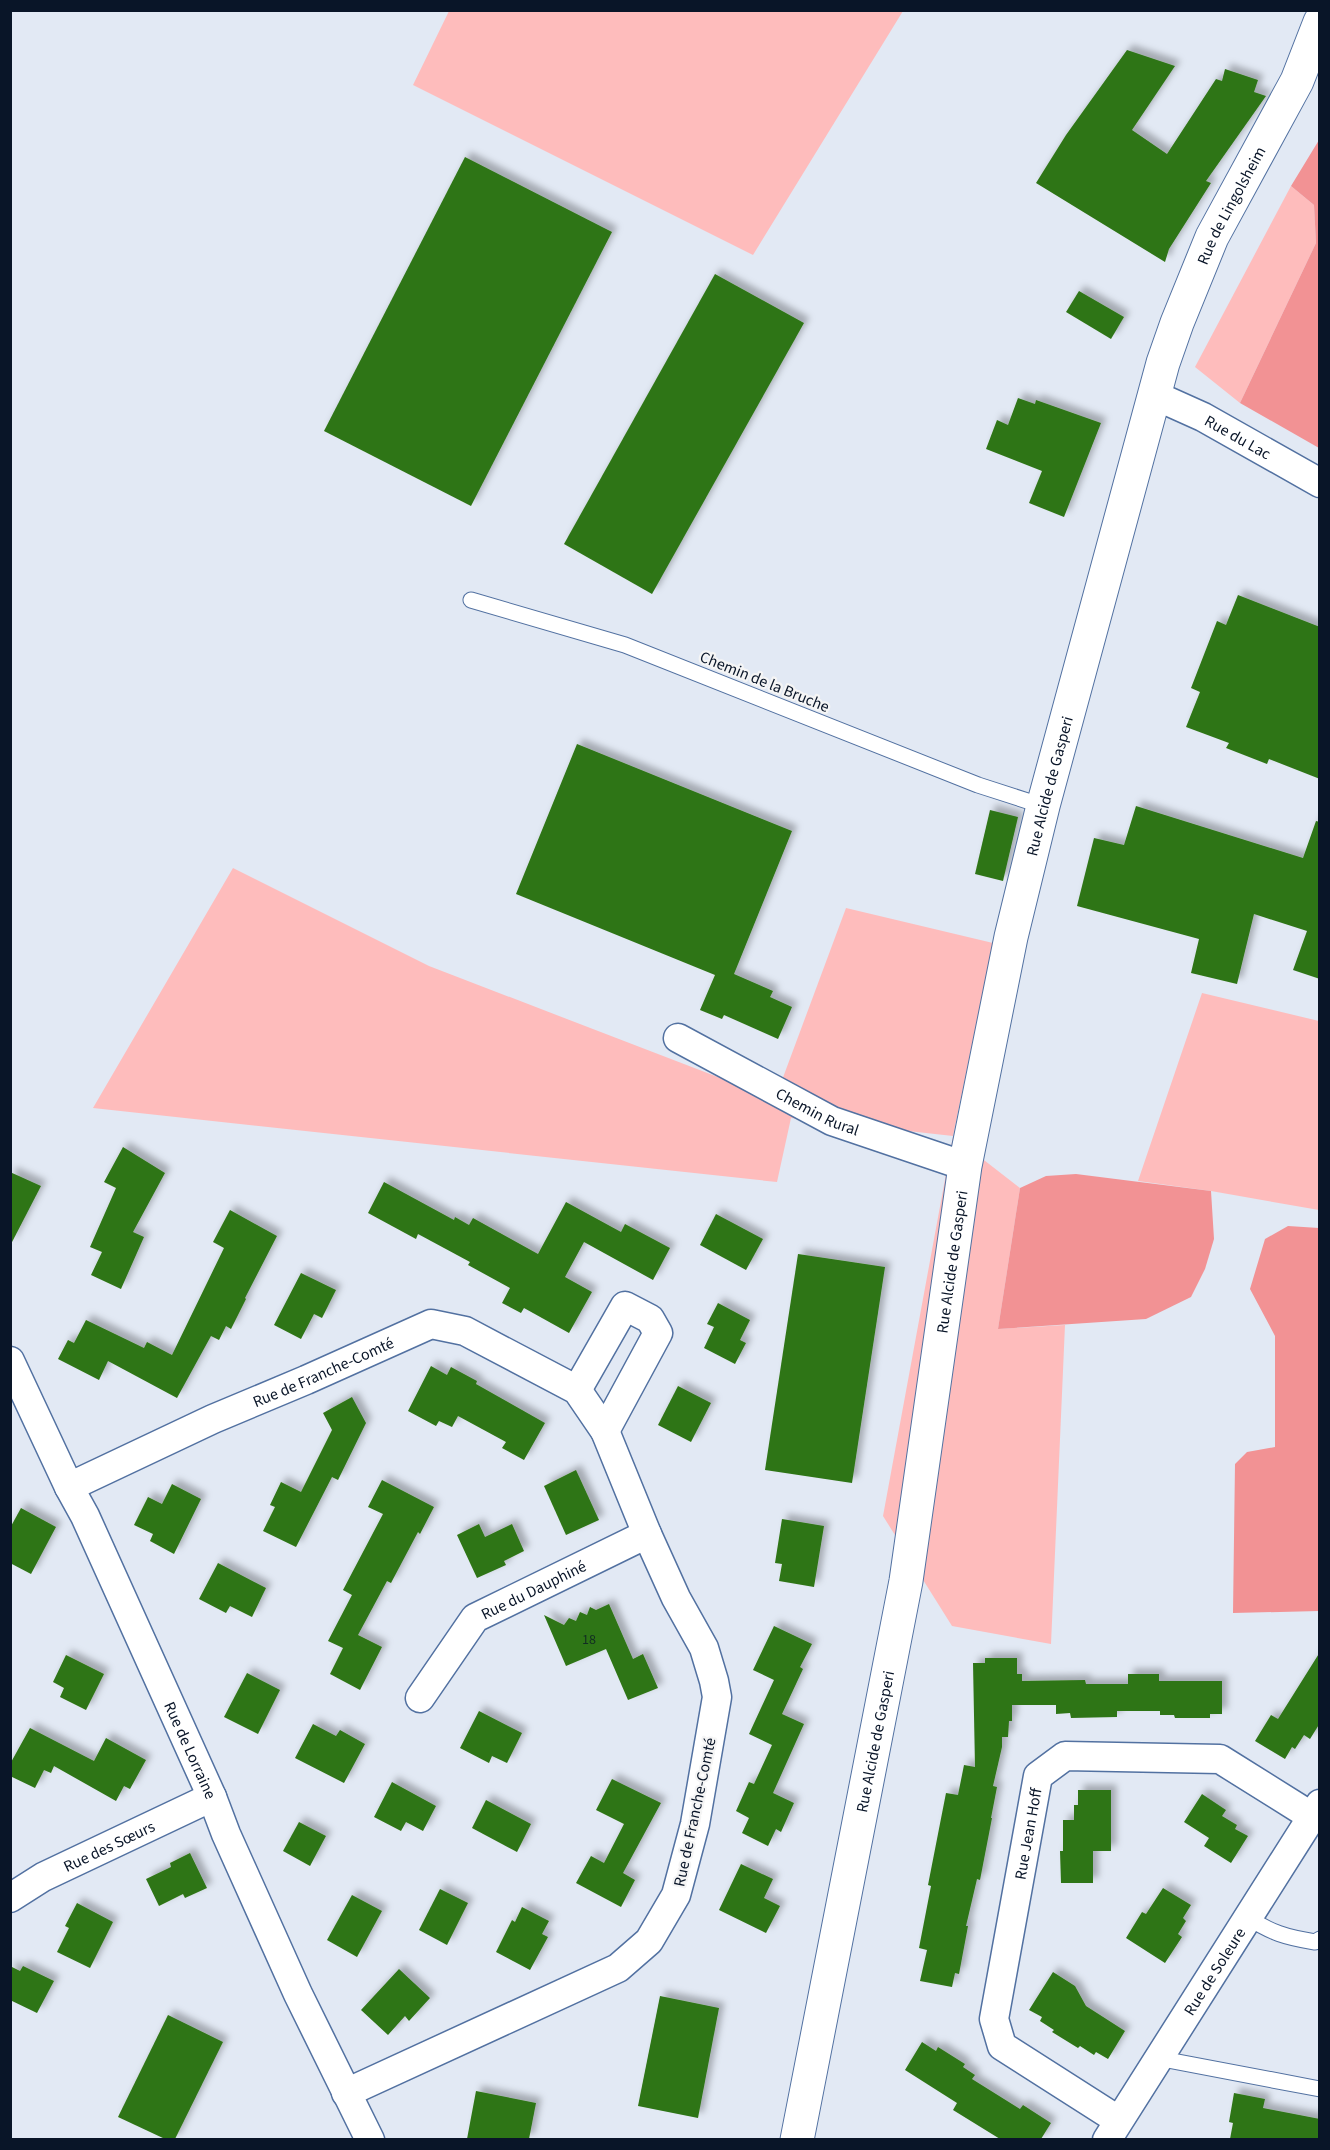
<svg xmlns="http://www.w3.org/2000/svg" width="1330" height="2150" font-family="'Source Sans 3',sans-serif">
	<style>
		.green { fill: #febcbc }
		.forest { fill: #f29294 }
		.building { fill: #2f7415; filter: url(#shadow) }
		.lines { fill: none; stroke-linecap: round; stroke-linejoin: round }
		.lane-casing { stroke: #5271a1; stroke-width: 17 }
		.street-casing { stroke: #5271a1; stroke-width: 31 }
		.secondary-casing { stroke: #5271a1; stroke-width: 35 }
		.lane { stroke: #fff; stroke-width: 15 }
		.street { stroke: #fff; stroke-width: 28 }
		.secondary { stroke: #fff; stroke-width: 33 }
		.labels { text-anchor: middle; stroke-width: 4.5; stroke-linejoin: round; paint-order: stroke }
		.number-label { font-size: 14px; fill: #122d23 }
		.street-label { font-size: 16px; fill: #091528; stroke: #f5f5f5 }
	</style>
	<defs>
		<filter id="shadow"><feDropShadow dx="5.5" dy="-5.5" stdDeviation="3" flood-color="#0004"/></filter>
	</defs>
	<rect width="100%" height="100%" fill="#e2e9f4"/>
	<g class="green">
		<polygon points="449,11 449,10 903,11 753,255 413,85"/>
		<polygon points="1291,186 1314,205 1316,243 1240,403 1195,367"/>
		<polygon points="233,868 429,966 775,1099 846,908 993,943 953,1136 1020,1188 998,1329 1065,1325 1051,1644 952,1626 883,1516 953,1136 791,1118 777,1182 93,1108"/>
		<polygon points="1202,993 1319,1021 1319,1210 1211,1191 1138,1181"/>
	</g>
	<g class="forest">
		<polygon points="1319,140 1319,448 1240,403 1316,243 1314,205 1291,186"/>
		<polygon points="1076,1174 1211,1191 1214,1239 1205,1269 1191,1297 1146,1319 998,1329 1020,1188 1046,1176"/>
		<polygon points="1288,1226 1319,1228 1319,1611 1233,1613 1235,1464 1247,1452 1275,1447 1275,1336 1250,1289 1265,1239"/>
	</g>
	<g class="building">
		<polygon points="1127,50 1175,66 1132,130 1167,154 1216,79 1222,81 1225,69 1258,80 1254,92 1266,96 1206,181 1211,183 1169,249 1165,262 1036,183 1066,135"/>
		<polygon points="465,157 612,232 471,506 324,431"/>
		<polygon points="715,274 804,323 652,594 564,544"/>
		<polygon points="1079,291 1124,317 1111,339 1066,312"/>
		<polygon points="1018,398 1035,404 1036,400 1101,423 1064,517 1029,503 1042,471 986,449 997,420 1008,425"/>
		<polygon points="1238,595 1320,627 1320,779 1269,759 1267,764 1226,748 1229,743 1186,727 1200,692 1191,688 1217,621 1226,625"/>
		<polygon points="577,744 792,831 734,974 773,991 770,997 792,1007 778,1039 724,1015 722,1019 700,1010 715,975 516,894"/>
		<polygon points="1136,806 1303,858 1316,821 1320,822 1320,979 1293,970 1307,931 1254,914 1237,984 1191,973 1199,939 1077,906 1094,838 1124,845"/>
		<polygon points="990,810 1018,817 1003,881 975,874"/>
		<polygon points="123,1147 165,1173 133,1232 144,1237 121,1289 91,1275 102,1252 90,1247 116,1188 104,1182"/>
		<polygon points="10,1172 41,1186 10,1246"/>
		<polygon points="384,1182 454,1220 455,1217 469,1225 473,1218 538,1254 566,1202 621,1232 625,1224 670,1248 653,1280 584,1242 565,1277 592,1292 569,1333 524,1308 521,1313 502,1303 510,1288 468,1265 470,1262 418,1234 416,1239 368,1213"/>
		<polygon points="230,1210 277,1236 245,1298 246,1299 231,1329 226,1326 219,1340 211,1336 177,1398 108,1361 99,1380 58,1359 68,1340 74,1343 86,1320 144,1348 147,1342 172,1355 224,1248 213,1242"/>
		<polygon points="716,1214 763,1239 746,1270 700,1245"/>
		<polygon points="798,1254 885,1267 852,1483 765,1470"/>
		<polygon points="301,1273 336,1290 322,1318 314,1314 301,1339 274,1325"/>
		<polygon points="718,1303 750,1320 740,1340 746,1343 735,1364 704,1348 714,1327 707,1324"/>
		<polygon points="431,1366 447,1375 451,1367 477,1381 476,1384 545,1423 524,1460 502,1448 506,1442 458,1416 452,1427 439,1421 436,1426 408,1411"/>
		<polygon points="678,1386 711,1403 691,1442 658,1425"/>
		<polygon points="352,1397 366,1423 338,1480 332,1477 296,1547 263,1531 275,1507 270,1505 281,1482 301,1492 332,1430 323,1413"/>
		<polygon points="576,1470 599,1520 566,1535 544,1486"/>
		<polygon points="382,1480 434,1507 420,1534 418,1532 391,1583 387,1581 358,1635 382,1647 360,1690 330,1674 343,1648 328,1641 352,1595 343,1590 383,1514 368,1507"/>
		<polygon points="172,1484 201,1499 174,1554 150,1541 153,1534 134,1525 148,1497 162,1504"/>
		<polygon points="21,1508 56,1527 31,1574 10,1563 10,1528"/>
		<polygon points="782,1519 824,1526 814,1587 779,1581 782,1564 775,1563"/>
		<polygon points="479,1524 485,1537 512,1524 524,1551 504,1561 506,1565 477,1578 457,1535"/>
		<polygon points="218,1563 266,1588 252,1617 230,1606 226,1613 199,1599"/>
		<polygon points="609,1604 633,1659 643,1654 658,1688 628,1700 606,1649 566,1666 544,1615 564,1625 569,1618 576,1621 580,1612 587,1615 590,1607 596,1610"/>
		<polygon points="774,1626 812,1644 800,1667 803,1669 782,1714 804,1724 773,1793 794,1803 781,1832 776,1829 768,1846 742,1833 749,1818 736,1811 749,1782 754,1784 772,1745 749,1734 774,1680 753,1670"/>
		<polygon points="1320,1652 1320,1723 1310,1739 1304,1735 1295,1749 1292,1747 1285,1759 1255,1741 1271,1715 1278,1719"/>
		<polygon points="66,1655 104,1674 86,1710 60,1697 64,1688 53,1682"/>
		<polygon points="985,1658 1017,1658 1017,1674 1022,1674 1022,1681 1085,1680 1086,1684 1128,1684 1128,1674 1159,1674 1159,1681 1222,1681 1222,1714 1210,1714 1210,1718 1175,1718 1174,1715 1160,1715 1160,1711 1117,1711 1117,1717 1071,1718 1070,1713 1056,1714 1056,1705 1012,1705 1012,1721 1009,1721 1008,1737 1002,1737 1002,1747 993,1786 997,1787 991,1818 992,1818 980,1880 977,1879 966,1926 968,1926 959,1974 955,1973 952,1987 920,1981 927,1950 919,1948 931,1886 928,1885 946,1793 958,1795 964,1765 975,1767 973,1663 985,1663"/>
		<polygon points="247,1673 280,1690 258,1734 224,1717"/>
		<polygon points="479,1711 522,1733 507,1763 492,1756 489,1763 460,1748"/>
		<polygon points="313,1724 336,1736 340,1730 365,1744 344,1783 295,1758"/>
		<polygon points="30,1728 94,1761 106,1738 146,1760 130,1789 124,1786 116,1801 54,1766 51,1773 44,1770 35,1788 10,1776 10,1764"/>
		<polygon points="612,1779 661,1803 623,1873 635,1880 621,1907 576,1883 591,1856 604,1863 624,1824 596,1810"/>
		<polygon points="392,1782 436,1806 423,1831 406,1822 401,1831 374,1817"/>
		<polygon points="1078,1790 1111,1790 1111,1851 1093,1851 1093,1883 1061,1883 1060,1851 1063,1851 1063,1820 1074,1820 1074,1805 1078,1805"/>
		<polygon points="1202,1794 1226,1810 1222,1816 1237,1825 1235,1829 1248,1836 1231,1863 1204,1846 1209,1838 1184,1822"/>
		<polygon points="486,1800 531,1824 517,1852 472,1828"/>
		<polygon points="299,1822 326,1836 310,1866 283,1851"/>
		<polygon points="190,1853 207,1888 185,1898 183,1894 159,1906 146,1879 171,1867 170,1863"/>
		<polygon points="741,1864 773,1879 764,1898 780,1906 766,1933 719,1910"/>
		<polygon points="1163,1888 1191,1905 1183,1918 1186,1921 1178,1934 1182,1937 1165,1963 1126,1938 1142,1912 1146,1914"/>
		<polygon points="440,1889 468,1903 447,1945 419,1930"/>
		<polygon points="352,1895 382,1911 357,1957 327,1940"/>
		<polygon points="77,1903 113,1922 90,1968 57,1952 69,1928 65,1926"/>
		<polygon points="522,1907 549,1921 542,1934 548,1937 530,1970 496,1952 512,1920 515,1922"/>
		<polygon points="10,1966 20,1971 23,1966 54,1981 37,2013 10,2000"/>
		<polygon points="399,1969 430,1998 409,2021 405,2016 388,2035 361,2010"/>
		<polygon points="1053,1972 1075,1986 1086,2006 1125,2031 1108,2059 1096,2052 1094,2055 1080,2046 1078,2048 1052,2032 1054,2030 1040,2021 1042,2017 1029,2010"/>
		<polygon points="660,1996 719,2008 698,2118 638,2106"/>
		<polygon points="168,2015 223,2042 175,2139 165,2139 118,2117"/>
		<polygon points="922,2042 936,2051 938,2047 965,2064 963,2067 975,2075 972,2079 1020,2109 1023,2105 1051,2123 1041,2139 1000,2139 953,2110 957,2103 905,2070"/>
		<polygon points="476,2091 536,2103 529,2139 467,2139"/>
		<polygon points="1234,2093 1265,2099 1263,2108 1320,2119 1320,2139 1230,2139 1233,2123 1229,2122"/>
	</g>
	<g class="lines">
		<g class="lane-casing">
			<g id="lane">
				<polyline points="471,600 625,645 978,785 1043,806"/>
				<path d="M1247,1917C1272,1933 1285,1937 1315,1942L1320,1939"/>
				<polyline points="1157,2058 1320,2089"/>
			</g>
		</g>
		<g class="street-casing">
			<g id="street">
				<path id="s1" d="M1154,395L1203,417L1320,483"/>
				<path id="s2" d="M678,1038L832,1121L965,1166"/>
				<path id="s3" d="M10,1361L69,1487L85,1516L212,1797L226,1834L298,1994L370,2140"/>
				<polyline points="577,1390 625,1306 650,1319 658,1333 605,1431"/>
				<path id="s4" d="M69,1487L213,1419L306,1380L431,1324L465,1331L577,1390L605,1431L647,1534L676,1598L704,1648L714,1681L717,1697L695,1824L676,1895L649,1941L618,1968L346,2093"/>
				<path id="s5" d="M420,1698L475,1618L647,1534"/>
				<path id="s6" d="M10,1898L43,1877L212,1797"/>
				<path id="s7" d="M1118,2120L1002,2046L994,2019L1038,1776L1065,1756L1220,1759L1311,1816"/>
				<path id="s8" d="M1107,2140L1320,1804"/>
			</g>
		</g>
		<g class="secondary-casing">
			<g id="secondary">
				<path id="s9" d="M797,2140L906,1581L965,1166L1011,937L1043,806L1163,363L1177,323L1212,237L1297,81L1320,22"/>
			</g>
		</g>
		<use href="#lane" class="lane"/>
		<use href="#street" class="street"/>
		<use href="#secondary" class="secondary"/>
	</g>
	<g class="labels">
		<g class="number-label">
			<text x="589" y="1644">18</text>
		</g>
		<g class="street-label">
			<text dy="6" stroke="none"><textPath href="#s9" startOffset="1988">Rue de Lingolsheim</textPath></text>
			<text dy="6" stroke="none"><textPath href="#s1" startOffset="94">Rue du Lac</textPath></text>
			<text transform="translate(765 681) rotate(22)" y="6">Chemin de la Bruche</text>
			<text dy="6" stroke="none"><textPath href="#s9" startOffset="1378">Rue Alcide de Gasperi</textPath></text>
			<text dy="6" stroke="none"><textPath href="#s2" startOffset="158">Chemin Rural</textPath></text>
			<text dy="6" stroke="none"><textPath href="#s9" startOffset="892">Rue Alcide de Gasperi</textPath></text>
			<text dy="6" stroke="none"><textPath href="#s4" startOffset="279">Rue de Franche-Comté</textPath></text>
			<text dy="6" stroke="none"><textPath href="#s5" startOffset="162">Rue du Dauphiné</textPath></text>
			<text dy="6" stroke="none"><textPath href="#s9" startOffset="406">Rue Alcide de Gasperi</textPath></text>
			<text dy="6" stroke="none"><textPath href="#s3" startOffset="429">Rue de Lorraine</textPath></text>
			<text transform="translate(694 1812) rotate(-78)" y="6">Rue de Franche-Comté</text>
			<text dy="6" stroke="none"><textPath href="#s7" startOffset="354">Rue Jean Hoff</textPath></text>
			<text dy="6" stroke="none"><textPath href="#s6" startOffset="112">Rue des Sœurs</textPath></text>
			<text dy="6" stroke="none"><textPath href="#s8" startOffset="200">Rue de Soleure</textPath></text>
		</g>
	</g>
	<rect width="1330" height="2150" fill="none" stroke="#091528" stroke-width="24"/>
</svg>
